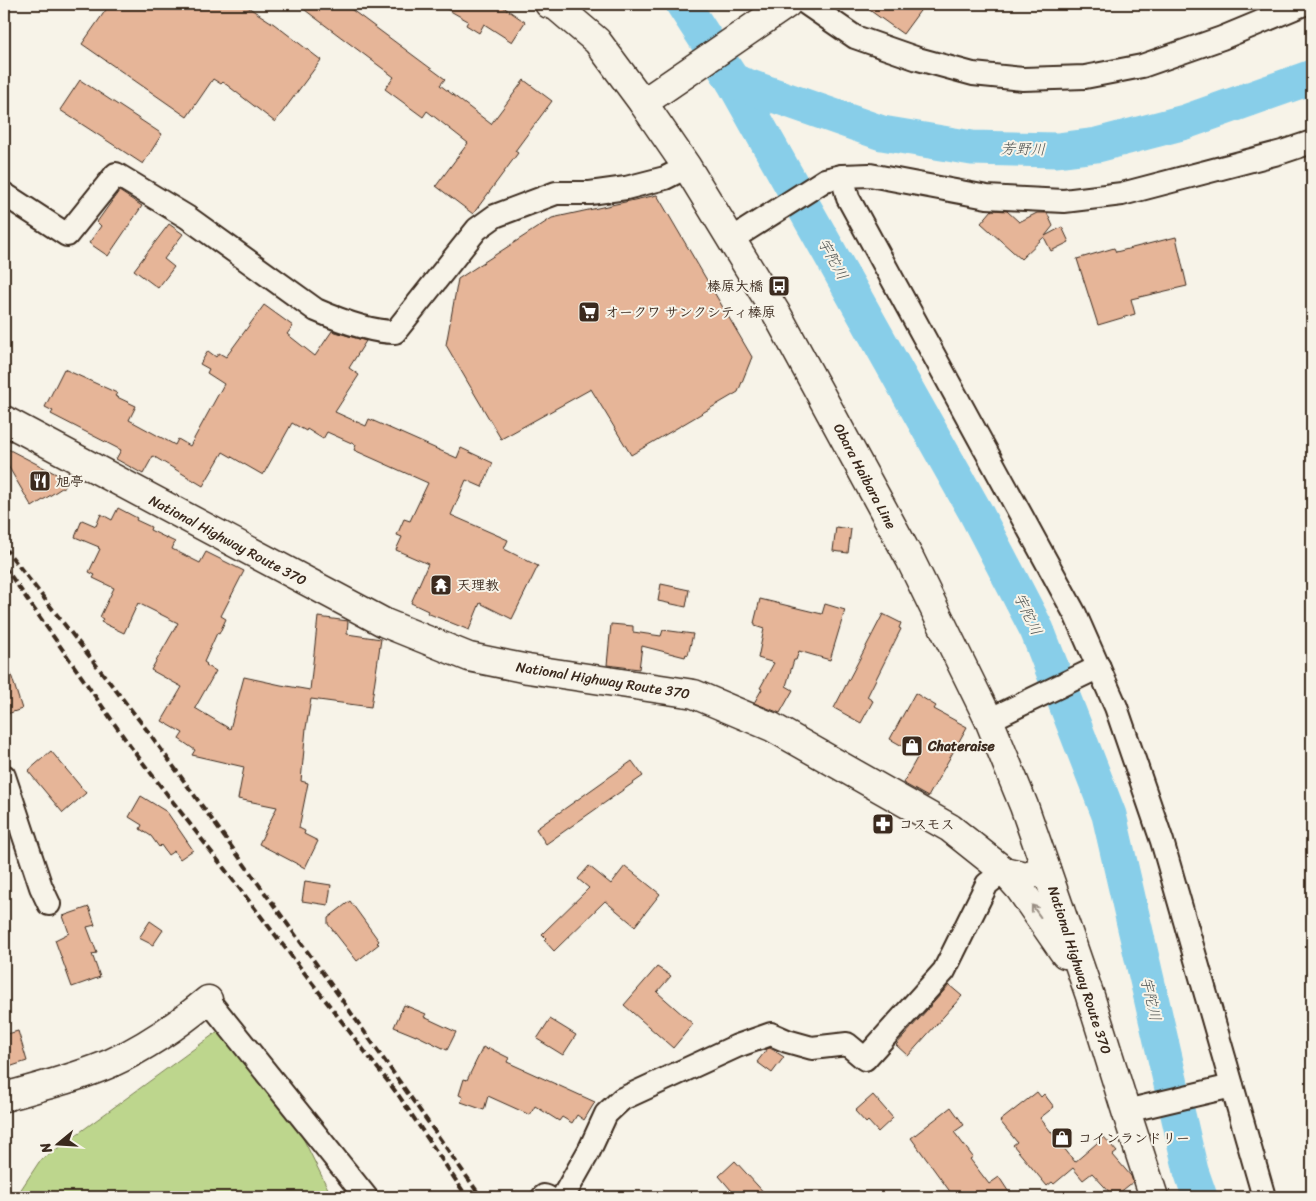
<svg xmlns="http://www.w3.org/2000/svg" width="1316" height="1201" font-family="Sriracha,'Klee One',sans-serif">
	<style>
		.green { fill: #bdd68d; stroke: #7c8056 }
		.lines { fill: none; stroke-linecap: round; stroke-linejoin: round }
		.river { stroke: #88cee9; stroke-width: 35 }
		.building { fill: #e6b598; stroke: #3b2a1e }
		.street-casing { stroke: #3b2a1e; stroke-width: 26 }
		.secondary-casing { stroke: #3b2a1e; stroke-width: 31 }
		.primary-casing { stroke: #3b2a1e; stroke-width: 31 }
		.highway-casing { stroke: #3b2a1e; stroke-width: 31 }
		.street { stroke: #f7f3e8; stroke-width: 22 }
		.secondary { stroke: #f7f3e8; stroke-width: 28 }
		.primary { stroke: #f7f3e8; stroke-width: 28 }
		.highway { stroke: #f7f3e8; stroke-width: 28 }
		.rail { stroke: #3b2a1e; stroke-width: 4; stroke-dasharray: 8 4; stroke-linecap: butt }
		.oneway { stroke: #998e83 }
		.labels { text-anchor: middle; stroke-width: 4; stroke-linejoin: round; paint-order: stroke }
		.poi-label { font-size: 14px; font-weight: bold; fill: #3b2a1e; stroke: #f7f3e8; text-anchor: start }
		.street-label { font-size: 14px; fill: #3b2a1e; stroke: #f7f3e8 }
		.water-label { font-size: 15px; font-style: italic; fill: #4e5351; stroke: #f7f3e8 }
	</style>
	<rect width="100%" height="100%" fill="#f7f3e8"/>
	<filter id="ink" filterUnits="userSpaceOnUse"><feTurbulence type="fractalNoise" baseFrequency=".02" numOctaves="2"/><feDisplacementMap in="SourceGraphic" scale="10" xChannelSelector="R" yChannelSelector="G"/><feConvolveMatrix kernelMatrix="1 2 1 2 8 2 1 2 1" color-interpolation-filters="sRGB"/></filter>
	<g filter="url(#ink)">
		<polygon class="green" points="217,1032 251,1067 300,1132 332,1197 16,1197 39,1162"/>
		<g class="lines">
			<g class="river">
				<polyline points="683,4 733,81 975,511 1037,630 1109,815 1191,1171 1200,1197"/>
				<polyline points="733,81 882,133 972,148 1057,150 1097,145 1185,122 1312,77"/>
			</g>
		</g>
		<g class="building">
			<polygon points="110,4 243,4 274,24 321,60 275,122 223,82 221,84 213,79 187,117 82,44"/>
			<polygon points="297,4 344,4 445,79 440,85 491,124 524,80 552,101 515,151 518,153 473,214 436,186 468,143 427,111 423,117 385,89 394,77"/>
			<polygon points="438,4 499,4 525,22 512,42 484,24 479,33 466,25 468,21"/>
			<polygon points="861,4 925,4 903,34"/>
			<polygon points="80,80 162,134 143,164 60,110"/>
			<polygon points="119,191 142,206 108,256 89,243 101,226 97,222"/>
			<polygon points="657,195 752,357 738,392 631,455 591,389 501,439 446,345 458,279 552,218"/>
			<polygon points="992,210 1007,211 1019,222 1037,213 1047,213 1053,226 1045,236 1062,227 1069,242 1051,251 1044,237 1021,259 981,223"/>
			<polygon points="169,224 183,234 164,259 174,267 158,288 134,270"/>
			<polygon points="1176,237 1187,286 1131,299 1135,314 1098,325 1077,259 1114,248 1116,252"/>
			<polygon points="264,305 293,326 287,334 315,356 332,331 366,341 349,368 359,375 335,412 366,426 369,419 457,458 461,448 493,463 482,487 466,480 451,515 508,540 504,549 538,566 512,619 480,603 469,630 427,613 428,611 411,603 428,564 396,550 402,537 397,535 404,519 410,521 428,483 354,450 356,445 327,432 323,439 307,429 306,431 292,423 263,475 223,452 203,486 153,456 143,474 116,459 121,450 51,414 53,411 45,407 64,369 117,393 115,396 136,406 129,420 175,445 178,439 190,446 224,384 207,373 209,369 200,364 208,351 216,357 219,353 226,357"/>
			<polygon points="4,447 60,476 65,486 32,507 4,459"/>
			<polygon points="118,508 137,518 136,520 151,527 150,530 175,542 172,549 200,563 206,552 244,571 221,616 226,619 219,634 217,633 204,662 207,664 206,665 216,671 195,708 230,729 244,677 281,685 310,690 318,617 348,621 347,634 381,639 371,707 311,699 306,728 301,781 308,783 299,828 305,831 304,834 318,841 305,868 259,844 277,807 238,799 244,767 192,755 195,750 179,739 183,733 162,721 182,687 151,670 178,623 138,603 124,633 101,622 103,619 100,617 114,588 93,578 95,575 89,572 100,549 98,548 99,547 75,537 82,520 96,526 101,514 112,520"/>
			<polygon points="836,527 851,529 848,553 833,551"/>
			<polygon points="661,584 689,590 686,607 658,601"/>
			<polygon points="760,599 822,614 825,604 845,610 830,660 799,651 796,660 794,660 786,686 793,690 780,713 754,703 762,689 760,688 774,663 758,658 764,629 755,626 755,623 754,623"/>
			<polygon points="883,614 901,623 899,628 901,629 867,697 873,701 861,723 834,708"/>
			<polygon points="611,624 633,626 633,632 661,636 663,630 693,634 688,655 686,654 685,657 642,646 639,669 607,665"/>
			<polygon points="4,662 7,662 22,709 4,715"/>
			<polygon points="915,693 936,706 934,709 967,727 928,797 903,783 917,758 909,753 911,751 890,739"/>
			<polygon points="51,751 86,793 63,813 28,771"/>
			<polygon points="632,761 643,776 546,844 536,829"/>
			<polygon points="141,796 167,812 193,850 180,859 174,851 168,855 161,845 159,847 151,836 140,829 142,825 129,817"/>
			<polygon points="589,866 611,884 625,866 660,894 635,926 605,901 554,951 544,940 546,938 542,934 589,888 578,879"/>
			<polygon points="305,881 331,885 328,905 302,901"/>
			<polygon points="350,901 379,941 377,943 379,944 357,961 328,924 328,918"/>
			<polygon points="89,907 95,925 87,927 97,953 92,954 100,977 72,987 55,940 69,933 63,916"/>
			<polygon points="150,921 163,930 153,945 139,938"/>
			<polygon points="657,967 671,976 657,992 693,1024 673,1048 624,1005"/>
			<polygon points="949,985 962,996 908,1056 896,1045"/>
			<polygon points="404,1005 426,1014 424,1017 456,1032 447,1050 416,1035 416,1036 394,1027"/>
			<polygon points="550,1019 576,1035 563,1055 537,1039"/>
			<polygon points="18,1031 27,1061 9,1067 4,1048 4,1035"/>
			<polygon points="483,1047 488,1050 489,1048 509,1058 507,1062 595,1102 584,1120 577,1115 572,1123 562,1117 559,1121 535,1106 530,1115 488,1096 484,1110 461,1102 463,1097 459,1095 464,1079 467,1080"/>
			<polygon points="770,1048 784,1057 772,1073 757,1062 767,1049"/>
			<polygon points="1037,1092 1041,1097 1044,1094 1054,1107 1040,1118 1075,1162 1104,1137 1117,1152 1113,1155 1131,1176 1133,1182 1114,1197 1092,1173 1083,1180 1073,1168 1054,1184 1052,1182 1047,1186 1013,1145 1017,1142 1000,1121"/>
			<polygon points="873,1095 893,1118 878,1132 868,1121 866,1123 855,1111"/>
			<polygon points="951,1107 964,1125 954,1132 973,1157 970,1159 989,1184 999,1177 1012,1197 954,1197 911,1138"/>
			<polygon points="735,1161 768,1197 737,1197 719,1176"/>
		</g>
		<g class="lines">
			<g class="street-casing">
				<g id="street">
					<polyline points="807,4 855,37 918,59 973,74 1023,79 1085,77 1142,66 1222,38 1304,4"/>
					<polyline points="842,176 848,198 1075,614 1116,707 1162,841 1264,1197"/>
					<path d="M4,194L67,235L116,174L187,217L316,310C339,320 370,332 395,332L477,229L495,216L556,193H590L626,188L665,178L687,167"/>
					<polyline points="732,239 825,180 842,176 870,175 987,197 1064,201 1122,194 1282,152 1312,142"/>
					<polyline points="989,720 1099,667"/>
					<polyline points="4,776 41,887 49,904"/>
					<polyline points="208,1000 366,1197"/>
					<polyline points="1126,1111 1232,1086"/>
					<polyline points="543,1197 544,1196 547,1197"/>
					<polyline points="563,1197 589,1151 606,1114 622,1099 737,1046 771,1034 787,1041 812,1048 847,1044 865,1059 944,971 987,884 1004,871"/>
				</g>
			</g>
			<g class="secondary-casing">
				<g id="secondary">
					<polyline points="643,103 687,167 778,316 910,559 989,720 1024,806 1046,869"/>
					<path d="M4,1097C39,1087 77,1078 111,1063C146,1047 178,1025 208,1000"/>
				</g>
			</g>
			<g class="primary-casing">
				<polyline id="primary" points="549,4 556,6 597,41 643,103 787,4"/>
			</g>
			<g class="highway-casing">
				<g id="highway">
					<polyline points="4,420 385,623 469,657 528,669 694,694 772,727 950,828 1004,871 1026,876 1046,869 1090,996 1126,1111 1154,1197"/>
					<polyline points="1004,871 1020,889 1065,954"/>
				</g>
			</g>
			<use href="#street" class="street"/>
			<use href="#secondary" class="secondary"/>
			<use href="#primary" class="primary"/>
			<use href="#highway" class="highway"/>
			<g class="rail">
				<polyline points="4,547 150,734 325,976 481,1197"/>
				<polyline points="4,566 130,746 399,1096 467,1197"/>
			</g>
		</g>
		<defs><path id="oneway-shaft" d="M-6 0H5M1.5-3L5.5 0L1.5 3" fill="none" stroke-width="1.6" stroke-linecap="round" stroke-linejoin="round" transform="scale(1.25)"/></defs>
		<use class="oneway" href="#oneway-shaft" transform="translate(1036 911) rotate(-126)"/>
	</g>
	<defs>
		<g id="bus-square" transform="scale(1.125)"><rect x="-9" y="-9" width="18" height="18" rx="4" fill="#3b2a1e" stroke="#f7f3e8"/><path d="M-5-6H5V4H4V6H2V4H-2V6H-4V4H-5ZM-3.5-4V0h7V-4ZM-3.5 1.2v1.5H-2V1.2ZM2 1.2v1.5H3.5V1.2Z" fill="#fff"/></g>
		<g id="supermarket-square" transform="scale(1.125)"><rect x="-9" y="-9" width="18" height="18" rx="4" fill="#3b2a1e" stroke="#f7f3e8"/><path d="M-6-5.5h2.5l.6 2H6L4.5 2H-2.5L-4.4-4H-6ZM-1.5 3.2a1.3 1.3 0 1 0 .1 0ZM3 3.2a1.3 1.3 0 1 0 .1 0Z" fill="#fff"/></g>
		<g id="restaurant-square" transform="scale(1.125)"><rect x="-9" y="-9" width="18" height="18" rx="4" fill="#3b2a1e" stroke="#f7f3e8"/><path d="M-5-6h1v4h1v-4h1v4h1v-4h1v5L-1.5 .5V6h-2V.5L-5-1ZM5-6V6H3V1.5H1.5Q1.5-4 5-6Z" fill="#fff"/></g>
		<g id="temple-square" transform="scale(1.125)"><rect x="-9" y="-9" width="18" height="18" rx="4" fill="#3b2a1e" stroke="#f7f3e8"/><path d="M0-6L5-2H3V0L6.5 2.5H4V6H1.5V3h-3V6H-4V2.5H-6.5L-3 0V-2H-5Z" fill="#fff"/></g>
		<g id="shop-square" transform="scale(1.125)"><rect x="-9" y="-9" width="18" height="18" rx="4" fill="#3b2a1e" stroke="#f7f3e8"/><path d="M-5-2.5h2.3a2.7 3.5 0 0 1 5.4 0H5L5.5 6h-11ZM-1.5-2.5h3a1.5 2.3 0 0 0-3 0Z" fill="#fff"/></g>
		<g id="pharmacy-square" transform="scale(1.125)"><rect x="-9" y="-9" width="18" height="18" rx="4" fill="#3b2a1e" stroke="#f7f3e8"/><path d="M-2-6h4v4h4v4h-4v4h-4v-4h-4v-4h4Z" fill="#fff"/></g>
	</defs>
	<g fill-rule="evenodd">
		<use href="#bus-square" x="779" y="286"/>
		<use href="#supermarket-square" x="589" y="312"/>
		<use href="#restaurant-square" x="40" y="481"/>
		<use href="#temple-square" x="441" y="585"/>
		<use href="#shop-square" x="912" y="746"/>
		<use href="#pharmacy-square" x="883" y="824"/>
		<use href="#shop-square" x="1062" y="1138"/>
	</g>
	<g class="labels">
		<g class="poi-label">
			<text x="763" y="291" text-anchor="end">榛原大橋</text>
			<text x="605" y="317">オークワ サンクシティ榛原</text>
			<text x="56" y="486">旭亭</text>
			<text x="457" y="590">天理教</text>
			<text x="928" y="751">Chateraise</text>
			<text x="899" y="829">コスモス</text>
			<text x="1078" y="1143">コインランドリー</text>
		</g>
		<g class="street-label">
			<text transform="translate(865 476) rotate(62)" y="5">Obara Haibara Line</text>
			<text transform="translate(228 540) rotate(28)" y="5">National Highway Route 370</text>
			<text transform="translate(603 680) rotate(9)" y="5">National Highway Route 370</text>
			<text transform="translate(1080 970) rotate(72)" y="5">National Highway Route 370</text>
		</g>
		<g class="water-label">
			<text transform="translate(1023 149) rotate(1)" y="5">芳野川</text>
			<text transform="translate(833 259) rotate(61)" y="5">宇陀川</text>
			<text transform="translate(1028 614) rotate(64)" y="5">宇陀川</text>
			<text transform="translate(1151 999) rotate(77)" y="5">宇陀川</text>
		</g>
	</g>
	<rect width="1316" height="1201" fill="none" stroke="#f7f3e8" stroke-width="20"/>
	<rect x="10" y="10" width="1296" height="1181" fill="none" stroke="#3b2a1e" stroke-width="2" filter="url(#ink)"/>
	<g transform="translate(58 1144) rotate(252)" stroke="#f7f3e8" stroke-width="4" paint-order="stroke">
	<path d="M0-4L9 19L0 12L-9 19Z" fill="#3b2a1e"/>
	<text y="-8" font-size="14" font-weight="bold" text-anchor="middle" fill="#3b2a1e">N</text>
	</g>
</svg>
